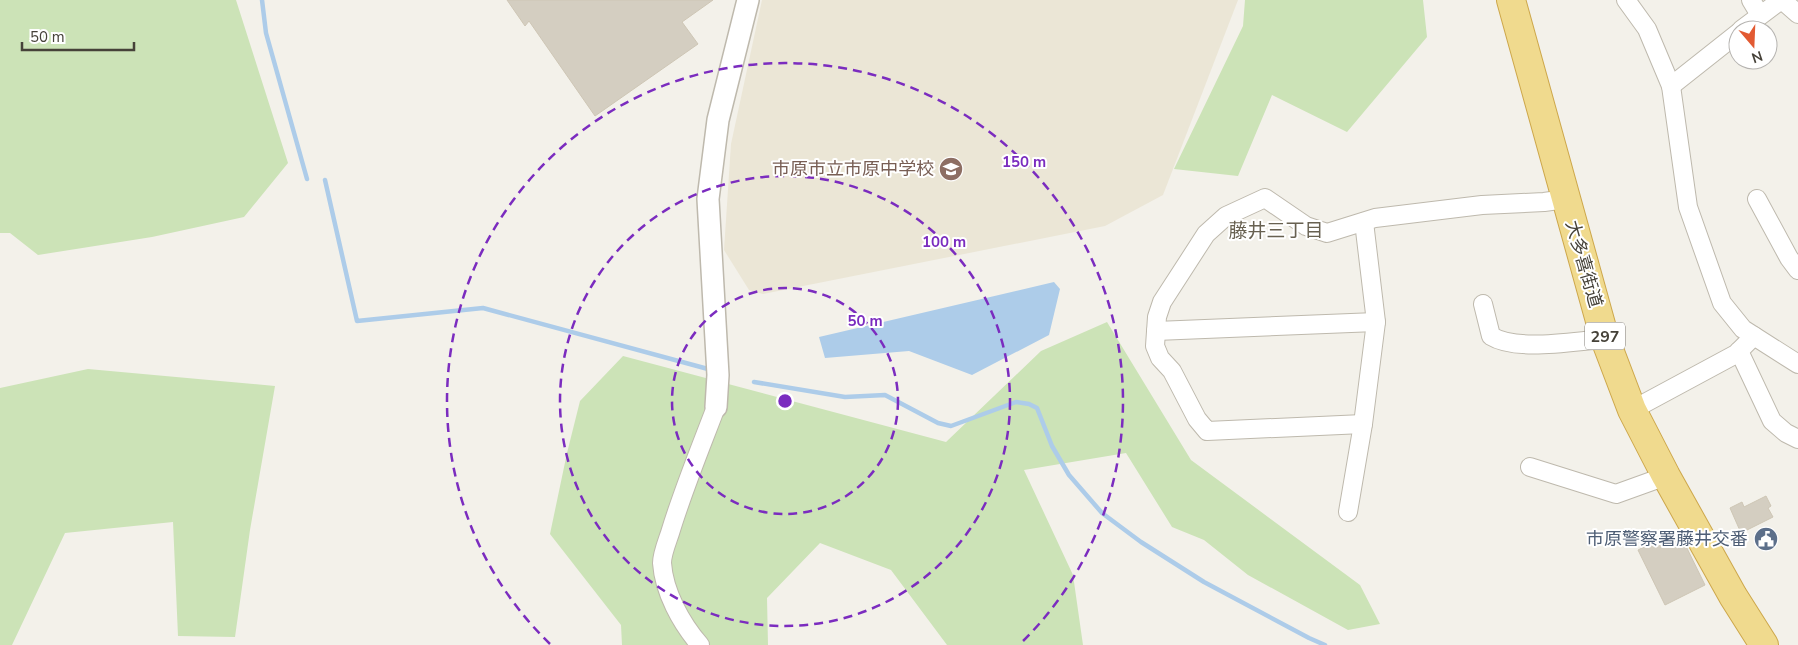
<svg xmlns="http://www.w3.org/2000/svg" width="1798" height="645" font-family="'Nunito Sans','Noto Sans JP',sans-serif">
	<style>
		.education { fill: #ebe6d6 }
		.green { fill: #cce3b7 }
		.water { fill: #adcce9 }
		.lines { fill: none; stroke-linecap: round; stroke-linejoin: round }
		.stream { stroke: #adcce9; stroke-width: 4.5 }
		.building { fill: #d4cec1; stroke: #cec6b5 }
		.minor-casing { stroke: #beb9ad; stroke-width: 20 }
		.tertiary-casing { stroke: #beb9ad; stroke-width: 24 }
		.trunk-casing { stroke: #cda74b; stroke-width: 30 }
		.minor { stroke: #fff; stroke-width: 18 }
		.tertiary { stroke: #fff; stroke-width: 21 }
		.trunk { stroke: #f0da8e; stroke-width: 28 }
		.ring { fill: none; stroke: #7b2cbf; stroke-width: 2.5; stroke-dasharray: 9 6 }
		.labels { text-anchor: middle; stroke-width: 4; stroke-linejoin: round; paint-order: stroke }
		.shield { fill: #fff; stroke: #7e7b74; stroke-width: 1 }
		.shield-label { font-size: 16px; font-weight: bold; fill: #464239 }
		.education-label { font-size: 18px; fill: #785e54; stroke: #fff; text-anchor: end }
		.street-label { font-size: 18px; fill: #464239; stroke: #fff }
		.service-label { font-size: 18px; fill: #4e5e75; stroke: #fff; text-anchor: end }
		.neighbourhood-label { font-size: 19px; fill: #686151; stroke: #fff }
		.centre { fill: #7b2cbf; stroke: #fff; stroke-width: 2.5 }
		.ring-label { font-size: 15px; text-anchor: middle; font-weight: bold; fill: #7b2cbf; stroke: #fff; stroke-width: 4; stroke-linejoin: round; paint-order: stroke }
	</style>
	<rect width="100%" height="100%" fill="#f3f1ea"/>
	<polygon class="education" points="762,0 1238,0 1163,195 1105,226 763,294 749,290 724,250 731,144"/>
	<g class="green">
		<polygon points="0,0 236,0 288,163 244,217 152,237 38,255 10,233 0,233"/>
		<polygon points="1245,0 1423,0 1427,37 1347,132 1272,95 1238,176 1174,169 1243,26"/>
		<polygon points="1107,322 1191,460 1360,585 1380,624 1348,630 1248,575 1204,540 1172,527 1126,453 1024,470 1073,575 1083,645 947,645 891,570 820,543 767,598 768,645 622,645 621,625 550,534 567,453 580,401 623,356 946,442 1041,351"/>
		<polygon points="88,369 275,386 250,530 235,637 178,636 173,522 65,533 12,645 0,645 0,388"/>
	</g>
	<polygon class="water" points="1054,282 1060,289 1049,335 972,375 909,351 825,358 819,337"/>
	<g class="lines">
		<g class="stream">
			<polyline points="262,0 266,33 307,179"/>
			<polyline points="325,180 357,321 483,308 708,369"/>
			<polyline points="754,382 845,397 885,395 938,423 951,426 1016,402 1029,404 1037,408 1052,446 1069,475 1102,513 1141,542 1204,582 1309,638 1325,645"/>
		</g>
	</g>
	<g class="building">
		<polygon points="507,0 713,0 682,22 698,44 595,116 529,21 525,26"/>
		<polygon points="1766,496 1771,506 1768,508 1773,517 1741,533 1730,508 1742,502 1744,507"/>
		<polygon points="1678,530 1705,585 1665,605 1638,550"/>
	</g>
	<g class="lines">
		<g class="minor-casing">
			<g id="minor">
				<polyline points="1626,0 1647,29 1671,86 1688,207 1722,303 1743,329 1798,364"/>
				<polyline points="1751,0 1760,15"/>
				<polyline points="1782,0 1798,14"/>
				<polyline points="1741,30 1781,0"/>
				<polyline points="1671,86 1738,33"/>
				<polyline points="1757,199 1789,258 1798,270"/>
				<path d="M1483,304L1491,336C1517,352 1574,341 1605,339"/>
				<polyline points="1156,331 1376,322"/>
				<polyline points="1739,351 1772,421 1786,433 1798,439"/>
				<polyline points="1632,410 1736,354 1754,336"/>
				<polyline points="1363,424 1207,431 1197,419 1172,371 1160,358 1155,346 1157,317 1162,302 1206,234 1226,216 1265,198 1306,226 1327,233 1375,218 1482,205 1544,202 1566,199"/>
				<polyline points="1530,467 1616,494 1666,476"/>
				<polyline points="1348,512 1363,424 1376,322 1364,222"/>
				<path d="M700,645C681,623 664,592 662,563C662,554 667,542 670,533C683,490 700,449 716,407"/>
			</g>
		</g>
		<g class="tertiary-casing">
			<polyline id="tertiary" points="716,407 718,375 708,199 718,120 748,0"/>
		</g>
		<g class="trunk-casing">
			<polyline id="trunk" points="1511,0 1605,339 1632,410 1666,476 1733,596 1764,645"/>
		</g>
		<use href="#minor" class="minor"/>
		<use href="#tertiary" class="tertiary"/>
		<use href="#trunk" class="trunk"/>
	</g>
	<g class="ring">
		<circle cx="785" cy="401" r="113"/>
		<circle cx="785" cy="401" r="225"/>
		<path d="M550 644A338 338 0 1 1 1020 644"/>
	</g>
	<defs>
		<g id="school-disc" transform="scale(1.25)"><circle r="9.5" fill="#8d6e63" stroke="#fff"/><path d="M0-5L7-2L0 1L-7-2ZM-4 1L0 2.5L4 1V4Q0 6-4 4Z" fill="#fff"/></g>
		<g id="civic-disc" transform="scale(1.25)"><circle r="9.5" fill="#5c6f8a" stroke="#fff"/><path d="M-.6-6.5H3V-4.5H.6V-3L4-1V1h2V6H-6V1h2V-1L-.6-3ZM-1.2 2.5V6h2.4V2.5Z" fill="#fff"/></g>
	</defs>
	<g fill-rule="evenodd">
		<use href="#school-disc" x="951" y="169"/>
		<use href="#civic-disc" x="1766" y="539"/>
	</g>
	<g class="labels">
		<rect class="shield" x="1585" y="322.5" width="40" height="27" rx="4"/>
		<g class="shield-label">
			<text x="1605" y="342">297</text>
		</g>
		<g class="education-label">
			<text x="934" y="175">市原市立市原中学校</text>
		</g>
		<g class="street-label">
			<text transform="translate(1584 264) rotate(74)" y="6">大多喜街道</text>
		</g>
		<g class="service-label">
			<text x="1748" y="545">市原警察署藤井交番</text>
		</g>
		<g class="neighbourhood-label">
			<text x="1276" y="237">藤井三丁目</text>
		</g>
	</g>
	<circle cx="785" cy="401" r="8" class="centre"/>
	<g class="ring-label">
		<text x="1024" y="167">150 m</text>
		<text x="944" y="247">100 m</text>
		<text x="865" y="326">50 m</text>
	</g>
	<g transform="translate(1753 45) rotate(161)"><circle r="24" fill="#ffffff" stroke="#b5b3b0"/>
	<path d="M0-4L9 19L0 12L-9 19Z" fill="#e25a32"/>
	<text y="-8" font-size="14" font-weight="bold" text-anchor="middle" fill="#464239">N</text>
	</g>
	<path d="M22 42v8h112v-8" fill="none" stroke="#464239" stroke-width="2.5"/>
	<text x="30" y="42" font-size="15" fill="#464239" stroke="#ffffff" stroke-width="4" paint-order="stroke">50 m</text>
</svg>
